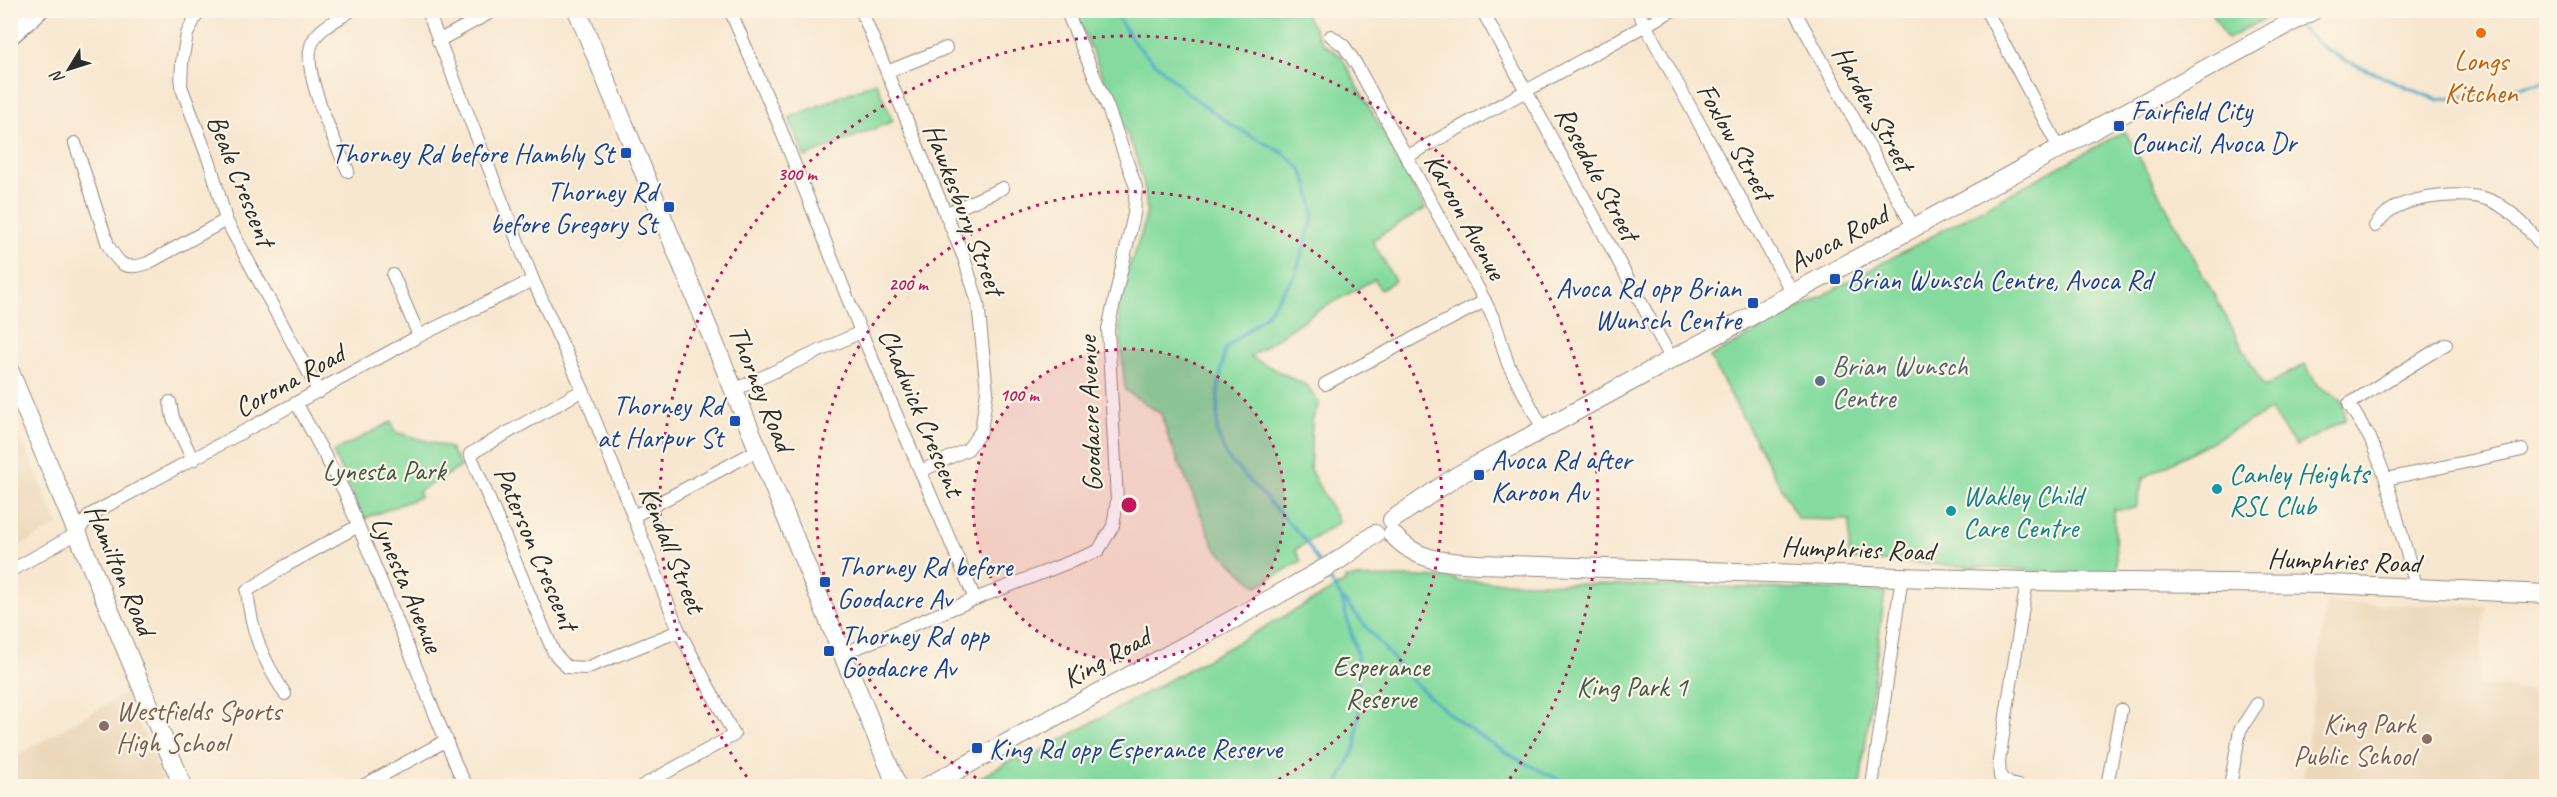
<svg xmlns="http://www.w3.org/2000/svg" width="2557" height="797" font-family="Caveat,sans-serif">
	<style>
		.built { fill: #ecd7ba }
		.green { fill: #85db9f; stroke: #588365; stroke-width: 1.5 }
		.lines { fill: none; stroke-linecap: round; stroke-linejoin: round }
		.stream { stroke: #49a5c7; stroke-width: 3 }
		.street-casing { stroke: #92897e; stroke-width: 14 }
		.secondary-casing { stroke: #92897e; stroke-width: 20 }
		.highway-casing { stroke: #92897e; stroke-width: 25 }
		.street { stroke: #fff; stroke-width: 12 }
		.secondary { stroke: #fff; stroke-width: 18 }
		.highway { stroke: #fff; stroke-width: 22 }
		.ring { fill: none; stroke: #c2185b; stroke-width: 3; stroke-dasharray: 3 6 }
		.food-dot { fill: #e8710a; stroke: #fcf5e5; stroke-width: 2 }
		.transit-dot { fill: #1a4fb4; stroke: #fcf5e5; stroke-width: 2 }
		.service-dot { fill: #5c6f8a; stroke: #fcf5e5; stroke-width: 2 }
		.culture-dot { fill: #0f9aa8; stroke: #fcf5e5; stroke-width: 2 }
		.education-dot { fill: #8d6e63; stroke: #fcf5e5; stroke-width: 2 }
		.labels { text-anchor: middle; stroke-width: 4.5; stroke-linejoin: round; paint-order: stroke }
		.food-label { font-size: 28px; fill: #c56008; stroke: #fcf5e5 }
		.street-label { font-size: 28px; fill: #2b2b2b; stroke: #fcf5e5 }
		.transit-label { font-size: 28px; fill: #164399; stroke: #fcf5e5; text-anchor: start }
		.service-label { font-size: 28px; fill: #4e5e75; stroke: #fcf5e5; text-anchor: start }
		.park-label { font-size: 28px; fill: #425748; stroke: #fcf5e5 }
		.culture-label { font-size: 28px; fill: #0d838f; stroke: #fcf5e5; text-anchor: start }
		.education-label { font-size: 28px; fill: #785e54; stroke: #fcf5e5; text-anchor: start }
		.centre { fill: #c2185b; stroke: #fcf5e5; stroke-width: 3 }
		.ring-label { font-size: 18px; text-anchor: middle; font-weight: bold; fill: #c2185b; stroke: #fcf5e5; stroke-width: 4.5; stroke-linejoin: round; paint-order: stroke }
	</style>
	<rect width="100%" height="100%" fill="#fcf5e5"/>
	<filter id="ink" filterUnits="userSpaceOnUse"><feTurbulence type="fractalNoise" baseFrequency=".0167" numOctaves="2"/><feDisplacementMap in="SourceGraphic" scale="12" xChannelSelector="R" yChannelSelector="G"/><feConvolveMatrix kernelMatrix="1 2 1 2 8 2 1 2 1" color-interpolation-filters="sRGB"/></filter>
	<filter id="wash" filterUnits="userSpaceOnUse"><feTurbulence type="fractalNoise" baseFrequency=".008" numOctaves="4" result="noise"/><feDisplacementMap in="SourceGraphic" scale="24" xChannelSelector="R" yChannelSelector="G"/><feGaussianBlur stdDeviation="1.35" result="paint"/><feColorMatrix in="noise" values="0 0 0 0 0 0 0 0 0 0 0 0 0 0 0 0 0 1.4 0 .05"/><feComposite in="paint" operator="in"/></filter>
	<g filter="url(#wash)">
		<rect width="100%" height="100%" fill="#f8e7d0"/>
		<g class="built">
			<polygon points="10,426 27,451 58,525 11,551"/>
			<polygon points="2326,603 2486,606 2477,685 2546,691 2546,786 2302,786"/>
			<polygon points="126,693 166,786 11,786 11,759"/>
		</g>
		<g class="green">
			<polygon points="1075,11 1304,11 1322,43 1341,56 1425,209 1372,240 1395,281 1380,290 1375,279 1312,314 1250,357 1306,385 1319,403 1312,421 1310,470 1339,522 1295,550 1301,561 1257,586 1215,548 1169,439 1161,414 1125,390 1118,305 1123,283 1141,235 1147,211 1144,184 1134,150"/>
			<polygon points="2211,11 2279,11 2227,39"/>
			<polygon points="876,82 893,121 805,157 789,118"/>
			<polygon points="2125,131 2264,387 2305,364 2317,385 2342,400 2345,420 2296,446 2270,410 2143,478 2136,508 2114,509 2117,576 1849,559 1850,520 1798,519 1710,357"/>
			<polygon points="391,422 395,432 450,448 461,467 419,491 420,497 363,519 333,452"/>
			<polygon points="1419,577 1456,579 1456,581 1885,591 1860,786 965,786 1017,757 1021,762 1314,600 1345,582 1345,578"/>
		</g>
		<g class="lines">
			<g class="stream">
				<polyline points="1113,10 1135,44 1186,92 1231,125 1285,154 1301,169 1309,187 1314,215 1295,275 1265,316 1225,349 1218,391 1217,432 1226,456 1306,541 1319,564"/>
				<polyline points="2280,10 2287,17"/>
				<polyline points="2299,27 2316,42 2342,59 2437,100 2490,94 2546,82"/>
				<polyline points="1326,575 1341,597 1357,654 1359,708 1356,746 1337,786"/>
				<path d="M1343,599C1367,627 1390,657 1416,684C1460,728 1517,762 1574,786"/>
			</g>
		</g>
	</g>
	<g filter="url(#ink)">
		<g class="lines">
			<g class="street-casing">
				<g id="street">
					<polyline points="199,10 187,34 182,62 181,86 211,166 226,220 319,392"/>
					<polyline points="427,10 533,280 583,390 679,631 734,735 642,786"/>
					<polyline points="730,10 779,125 861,332 975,599"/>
					<polyline points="861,10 964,258 978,303 987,391 981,431 968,449 921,471"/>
					<polyline points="1482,10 1671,358"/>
					<polyline points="1637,10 1793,294"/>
					<polyline points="1794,10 1914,228"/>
					<polyline points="1986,10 2059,148"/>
					<polyline points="1331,36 1344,46 1356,64 1485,301 1495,322 1508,364 1543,429"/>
					<polyline points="438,41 495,10"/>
					<polyline points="887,72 946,48"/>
					<path d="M75,143L108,245C119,265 125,271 148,263L226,220"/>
					<polyline points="1406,157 1673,10"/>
					<path d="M348,171C336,144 300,70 312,43C318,28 339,19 352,10"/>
					<polyline points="945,214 1003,188"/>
					<path d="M2375,226C2379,221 2383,216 2388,212C2410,196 2467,190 2492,201C2514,211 2532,233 2546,251"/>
					<polyline points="393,275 419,336"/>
					<polyline points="1325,384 1485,301"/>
					<polyline points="583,390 470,454 554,653 567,667 586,668 679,631"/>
					<polyline points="734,390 861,332"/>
					<polyline points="170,402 173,418 193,460"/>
					<polyline points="297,404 344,491 458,770 467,786"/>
					<polyline points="2386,479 2522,450"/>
					<polyline points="634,516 758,450"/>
					<polyline points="10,571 76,534 90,515 419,336 533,280"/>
					<polyline points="2417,589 2386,479 2370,438 2349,404 2446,344"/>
					<polyline points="842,654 975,599 1098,551 1113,526 1117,501 1108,329 1134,214 1136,187 1108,108 1066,10"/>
					<path d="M285,694C262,658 252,634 247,591L287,565L358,526"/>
					<polyline points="363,786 447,740"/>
					<polyline points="1872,786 1902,576"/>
					<polyline points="2018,786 2010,784 2000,777 1999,761 2027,581"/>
					<polyline points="2107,786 2121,710"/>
					<polyline points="2230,786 2240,730 2257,704"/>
				</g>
			</g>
			<g class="secondary-casing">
				<g id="secondary">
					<polyline points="577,10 897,786"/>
					<polyline points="10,372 183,786"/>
					<polyline points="1392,520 1457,476 2314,10"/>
					<path d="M1392,534C1418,562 1443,562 1479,564L2027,581L2330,584L2546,594"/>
					<polyline points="928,786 1274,597 1339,560 1375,534"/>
				</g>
			</g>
			<g class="highway-casing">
				<polyline id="highway" points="10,33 36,10"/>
			</g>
			<use href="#street" class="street"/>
			<use href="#secondary" class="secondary"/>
			<use href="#highway" class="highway"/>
		</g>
	</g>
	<circle cx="1129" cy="505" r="156" fill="#c2185b" fill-opacity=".12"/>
	<g class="ring">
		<circle cx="1129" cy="505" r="156"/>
		<path d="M992 786A313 313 0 1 1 1266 786"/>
		<path d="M752 784A469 469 0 1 1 1506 784"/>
	</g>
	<circle class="food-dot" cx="2481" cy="33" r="6"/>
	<g class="transit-dot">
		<rect x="2113" y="120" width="12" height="12" rx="3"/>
		<rect x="620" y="147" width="12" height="12" rx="3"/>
		<rect x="663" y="201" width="12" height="12" rx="3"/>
		<rect x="1829" y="273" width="12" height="12" rx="3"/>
		<rect x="1747" y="297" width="12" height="12" rx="3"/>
		<rect x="729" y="415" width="12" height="12" rx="3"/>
		<rect x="1473" y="469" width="12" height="12" rx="3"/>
		<rect x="819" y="576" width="12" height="12" rx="3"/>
		<rect x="823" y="645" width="12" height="12" rx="3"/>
		<rect x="971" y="742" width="12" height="12" rx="3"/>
	</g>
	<circle class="service-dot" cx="1820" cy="381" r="6"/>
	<g class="culture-dot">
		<circle cx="2217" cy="489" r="6"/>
		<circle cx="1951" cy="511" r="6"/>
	</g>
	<g class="education-dot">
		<circle cx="104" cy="726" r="6"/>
		<circle cx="2427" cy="739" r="6"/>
	</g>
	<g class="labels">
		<g class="food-label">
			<text x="2481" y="70">Longs<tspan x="2481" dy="32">Kitchen</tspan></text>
		</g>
		<g class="street-label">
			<text transform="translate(1874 108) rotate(61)" y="10">Harden Street</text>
			<text transform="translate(1736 141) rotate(61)" y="10">Foxlow Street</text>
			<text transform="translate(1598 173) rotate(62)" y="10">Rosedale Street</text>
			<text transform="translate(242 180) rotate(68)" y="10">Beale Crescent</text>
			<text transform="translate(965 209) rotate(69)" y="10">Hawkesbury Street</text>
			<text transform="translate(1466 216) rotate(61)" y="10">Karoon Avenue</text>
			<text transform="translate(1838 238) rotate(-29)" y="10">Avoca Road</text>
			<text transform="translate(289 380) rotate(-29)" y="10">Corona Road</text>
			<text transform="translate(762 388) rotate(68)" y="10">Thorney Road</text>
			<text transform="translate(922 412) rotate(67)" y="10">Chadwick Crescent</text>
			<text transform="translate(1089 414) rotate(-92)" y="10">Goodacre Avenue</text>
			<text transform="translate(537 548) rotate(67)" y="10">Paterson Crescent</text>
			<text transform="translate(1858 548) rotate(2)" y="10">Humphries Road</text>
			<text transform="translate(673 549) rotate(68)" y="10">Kendall Street</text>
			<text transform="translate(2344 560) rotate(2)" y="10">Humphries Road</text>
			<text transform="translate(121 569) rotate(67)" y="10">Hamilton Road</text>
			<text transform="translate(408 584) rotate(67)" y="10">Lynesta Avenue</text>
			<text transform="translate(1106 657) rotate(-29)" y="10">King Road</text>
		</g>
		<g class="transit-label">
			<text x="2131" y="120">Fairfield City<tspan x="2131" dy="32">Council, Avoca Dr</tspan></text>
			<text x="614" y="163" text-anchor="end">Thorney Rd before Hambly St</text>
			<text x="657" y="201" text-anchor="end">Thorney Rd<tspan x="657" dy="32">before Gregory St</tspan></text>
			<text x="1847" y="289">Brian Wunsch Centre, Avoca Rd</text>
			<text x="1741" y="297" text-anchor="end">Avoca Rd opp Brian<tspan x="1741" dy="32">Wunsch Centre</tspan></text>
			<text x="723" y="415" text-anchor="end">Thorney Rd<tspan x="723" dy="32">at Harpur St</tspan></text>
			<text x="1491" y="469">Avoca Rd after<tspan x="1491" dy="32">Karoon Av</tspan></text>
			<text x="837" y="576">Thorney Rd before<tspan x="837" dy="32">Goodacre Av</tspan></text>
			<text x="841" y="645">Thorney Rd opp<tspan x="841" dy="32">Goodacre Av</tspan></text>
			<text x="989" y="758">King Rd opp Esperance Reserve</text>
		</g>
		<g class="service-label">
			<text x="1832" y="375">Brian Wunsch<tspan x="1832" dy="32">Centre</tspan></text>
		</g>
		<g class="park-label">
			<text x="384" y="480">Lynesta Park</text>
			<text x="1381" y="676">Esperance<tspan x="1381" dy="32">Reserve</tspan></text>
			<text x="1632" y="696">King Park 1</text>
		</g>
		<g class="culture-label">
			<text x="2229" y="483">Canley Heights<tspan x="2229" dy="32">RSL Club</tspan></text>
			<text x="1963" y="505">Wakley Child<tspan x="1963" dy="32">Care Centre</tspan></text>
		</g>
		<g class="education-label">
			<text x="116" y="720">Westfields Sports<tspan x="116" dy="32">High School</tspan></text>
			<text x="2415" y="733" text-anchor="end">King Park<tspan x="2415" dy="32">Public School</tspan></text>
		</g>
	</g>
	<circle cx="1129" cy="505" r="9" class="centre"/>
	<g class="ring-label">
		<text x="797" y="180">300 m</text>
		<text x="908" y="290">200 m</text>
		<text x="1019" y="401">100 m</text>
	</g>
	<rect width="2557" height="797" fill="none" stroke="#fcf5e5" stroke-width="36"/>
	<g transform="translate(69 69) rotate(232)" stroke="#fcf5e5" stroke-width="4.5" paint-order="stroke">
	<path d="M0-4.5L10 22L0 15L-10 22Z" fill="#2b2b2b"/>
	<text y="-9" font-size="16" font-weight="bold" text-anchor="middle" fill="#2b2b2b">N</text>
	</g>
</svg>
